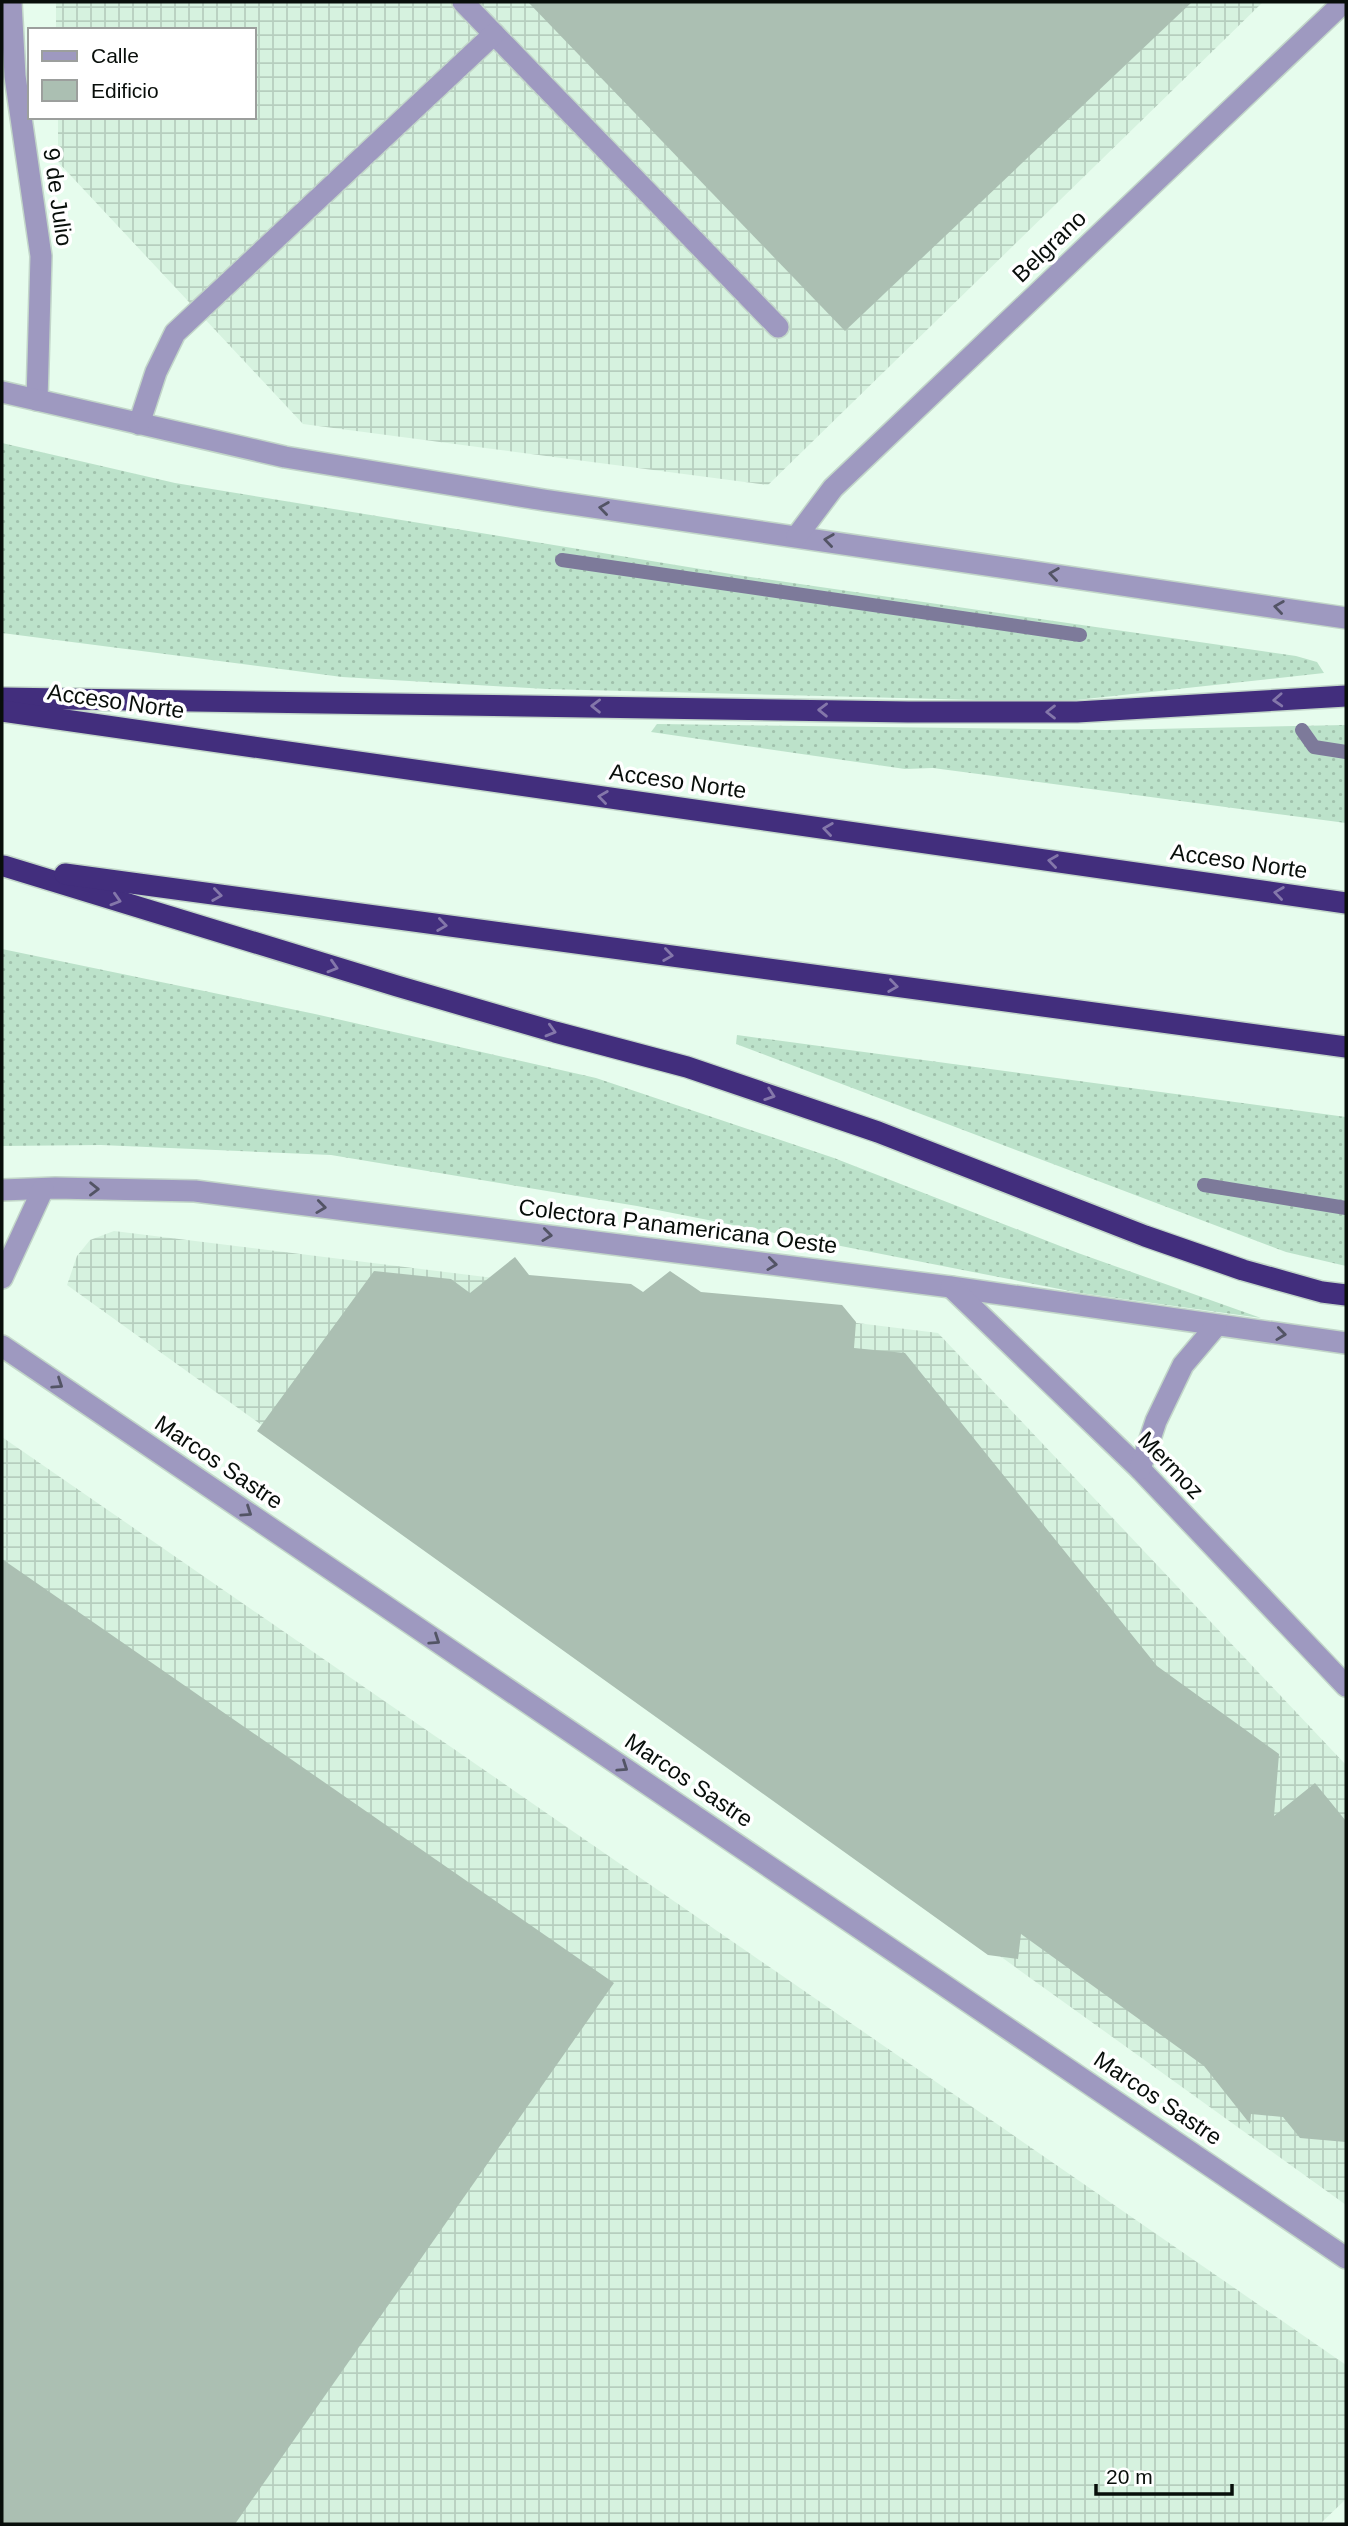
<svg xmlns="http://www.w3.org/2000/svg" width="1348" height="2526" font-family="Helvetica,sans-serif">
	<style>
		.industrial { fill: url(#industrial-grid) }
		.grass { fill: url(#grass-dots) }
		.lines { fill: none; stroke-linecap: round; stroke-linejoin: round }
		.stream { stroke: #7d7a9a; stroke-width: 14 }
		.building { fill: #abbfb2 }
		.minor-casing { stroke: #c2d6c9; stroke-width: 24 }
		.highway-casing { stroke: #c2d6c9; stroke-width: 24 }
		.minor { stroke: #9e99c0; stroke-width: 21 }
		.highway { stroke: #422e7d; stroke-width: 21 }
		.oneway { stroke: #535465 }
		.oneway2 { stroke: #8477aa }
		.labels { text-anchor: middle; stroke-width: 7; stroke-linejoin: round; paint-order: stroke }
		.street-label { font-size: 23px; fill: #080e0a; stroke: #fff }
	</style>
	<defs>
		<pattern id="industrial-grid" width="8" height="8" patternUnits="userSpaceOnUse" patternTransform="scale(1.75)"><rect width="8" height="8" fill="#d6f2df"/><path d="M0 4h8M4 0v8" fill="none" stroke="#b6cebe"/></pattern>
		<pattern id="grass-dots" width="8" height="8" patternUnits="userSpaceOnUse" patternTransform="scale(1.75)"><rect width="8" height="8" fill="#bce2ca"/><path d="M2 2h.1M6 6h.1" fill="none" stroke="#a0c1ac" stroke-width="1.8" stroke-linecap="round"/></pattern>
	</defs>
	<rect width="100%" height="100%" fill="#e6fced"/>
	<g class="industrial">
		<polygon points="56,2 1263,2 768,485 303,424 58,162 58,117 254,117 254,30 56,30"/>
		<polygon points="114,1231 938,1333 1346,1765 1346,2205 67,1285 77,1256 90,1240"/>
		<polygon points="2,1437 1346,2365 1346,2499 1320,2524 2,2524"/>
	</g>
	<g class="grass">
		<polygon points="2,443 175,483 737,575 1296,656 1317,662 1324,673 1058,702 546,689 342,677 2,633"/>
		<polygon points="657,724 1106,730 1346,725 1346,823 933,768 905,769 651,732"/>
		<polygon points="2,949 315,1014 596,1078 834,1158 1078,1253 1261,1318 1080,1293 637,1206 331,1155 101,1145 2,1146"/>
		<polygon points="737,1035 1346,1117 1346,1266 1286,1252 736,1044"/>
	</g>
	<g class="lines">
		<g class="stream">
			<polyline points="562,560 1080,635"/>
			<polyline points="1302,730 1314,747 1346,752"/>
			<polyline points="1204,1185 1346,1208"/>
		</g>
	</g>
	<g class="building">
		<polygon points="528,2 1192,2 845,331"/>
		<polygon points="515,1257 529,1275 631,1284 643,1292 670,1271 701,1292 842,1305 856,1322 854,1348 905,1353 1157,1666 1279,1754 1274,1816 1315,1783 1346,1821 1346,2142 1300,2138 1283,2117 1251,2114 1250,2124 1204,2066 1021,1934 1018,1959 988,1955 257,1431 374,1271 451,1279 470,1293"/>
		<polygon points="2,1559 614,1983 235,2524 2,2524"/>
	</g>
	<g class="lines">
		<g class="minor-casing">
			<g id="minor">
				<polyline points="11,2 15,76 41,256 37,400"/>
				<polyline points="463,2 778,327"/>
				<polyline points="2,392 285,457 544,500 1346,618"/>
				<polyline points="139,424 156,372 175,333 494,34"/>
				<polyline points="797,536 833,488 1344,2"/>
				<polyline points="2,1190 55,1188 195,1191 951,1287 1346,1343"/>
				<polyline points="2,1278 43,1189"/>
				<polyline points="951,1287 1140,1469 1346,1686"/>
				<polyline points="2,1346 1346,2258"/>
				<polyline points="1140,1469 1156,1421 1183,1365 1216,1326"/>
			</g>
		</g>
		<g class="highway-casing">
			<g id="highway">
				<polyline points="2,698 908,712 1077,712 1346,696"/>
				<polyline points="2,711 1346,903"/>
				<polyline points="4,866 397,986 555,1032 687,1067 878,1132 1145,1236 1243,1270 1322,1292 1346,1295"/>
				<polyline points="65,874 1346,1047"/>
			</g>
		</g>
		<use href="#minor" class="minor"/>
		<use href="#highway" class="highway"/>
	</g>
	<defs><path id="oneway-chevron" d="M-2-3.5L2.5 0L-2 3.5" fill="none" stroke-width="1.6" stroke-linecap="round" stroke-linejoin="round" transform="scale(1.75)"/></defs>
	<g class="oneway">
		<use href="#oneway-chevron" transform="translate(604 508) rotate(-172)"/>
		<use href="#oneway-chevron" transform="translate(829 540) rotate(-172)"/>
		<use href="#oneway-chevron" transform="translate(1054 574) rotate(-172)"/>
		<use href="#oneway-chevron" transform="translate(1279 607) rotate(-172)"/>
		<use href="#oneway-chevron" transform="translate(94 1189) rotate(1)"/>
		<use href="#oneway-chevron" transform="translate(321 1207) rotate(7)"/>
		<use href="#oneway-chevron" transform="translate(547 1235) rotate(7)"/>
		<use href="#oneway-chevron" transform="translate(772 1264) rotate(7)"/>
		<use href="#oneway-chevron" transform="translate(1281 1334) rotate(7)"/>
		<use href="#oneway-chevron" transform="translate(58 1384) rotate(34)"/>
		<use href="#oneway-chevron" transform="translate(247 1512) rotate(34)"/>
		<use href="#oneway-chevron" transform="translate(435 1640) rotate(34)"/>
		<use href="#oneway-chevron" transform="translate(623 1767) rotate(34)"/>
	</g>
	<g class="oneway2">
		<use href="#oneway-chevron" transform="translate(1278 700) rotate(177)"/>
		<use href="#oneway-chevron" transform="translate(596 706) rotate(-179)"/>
		<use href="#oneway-chevron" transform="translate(823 710) rotate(-179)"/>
		<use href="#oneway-chevron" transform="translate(1051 712) rotate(-180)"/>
		<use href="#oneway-chevron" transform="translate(603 797) rotate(-172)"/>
		<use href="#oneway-chevron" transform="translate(828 829) rotate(-172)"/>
		<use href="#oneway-chevron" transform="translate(1053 861) rotate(-172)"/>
		<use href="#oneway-chevron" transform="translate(1279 893) rotate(-172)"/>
		<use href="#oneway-chevron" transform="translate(217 895) rotate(8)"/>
		<use href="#oneway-chevron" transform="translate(116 900) rotate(17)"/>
		<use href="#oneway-chevron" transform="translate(442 925) rotate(8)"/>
		<use href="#oneway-chevron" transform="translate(668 955) rotate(8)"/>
		<use href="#oneway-chevron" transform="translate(333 967) rotate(17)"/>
		<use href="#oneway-chevron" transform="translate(893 986) rotate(8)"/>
		<use href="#oneway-chevron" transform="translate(551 1031) rotate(16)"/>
		<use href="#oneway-chevron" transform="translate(770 1095) rotate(19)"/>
	</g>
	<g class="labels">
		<g class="street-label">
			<text transform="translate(58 197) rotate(82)" y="8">9 de Julio</text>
			<text transform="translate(1049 246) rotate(-44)" y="8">Belgrano</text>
			<text transform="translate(116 701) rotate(8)" y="8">Acceso Norte</text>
			<text transform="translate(678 781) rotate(8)" y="8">Acceso Norte</text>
			<text transform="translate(1239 861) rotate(8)" y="8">Acceso Norte</text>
			<text transform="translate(678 1226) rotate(7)" y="8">Colectora Panamericana Oeste</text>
			<text transform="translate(219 1462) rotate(34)" y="8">Marcos Sastre</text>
			<text transform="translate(1171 1465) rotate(46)" y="8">Mermoz</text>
			<text transform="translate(689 1780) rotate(34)" y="8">Marcos Sastre</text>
			<text transform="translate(1158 2098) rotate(34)" y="8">Marcos Sastre</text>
		</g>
	</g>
	<rect width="1348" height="2526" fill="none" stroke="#080e0a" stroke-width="7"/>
	<rect x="28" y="28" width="228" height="91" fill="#ffffff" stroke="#9c9f9d" stroke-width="2"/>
	<rect x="42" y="51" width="35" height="10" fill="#9e99c0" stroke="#9c9f9d" stroke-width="2"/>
	<text x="91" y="63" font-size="21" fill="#080e0a">Calle</text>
	<rect x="42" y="80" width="35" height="21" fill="#abbfb2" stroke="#9c9f9d" stroke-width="2"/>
	<text x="91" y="98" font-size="21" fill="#080e0a">Edificio</text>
	<path d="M1096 2484v10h136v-10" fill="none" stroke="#080e0a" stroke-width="3.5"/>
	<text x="1106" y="2484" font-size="21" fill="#080e0a" stroke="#ffffff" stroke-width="5" paint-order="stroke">20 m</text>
</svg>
